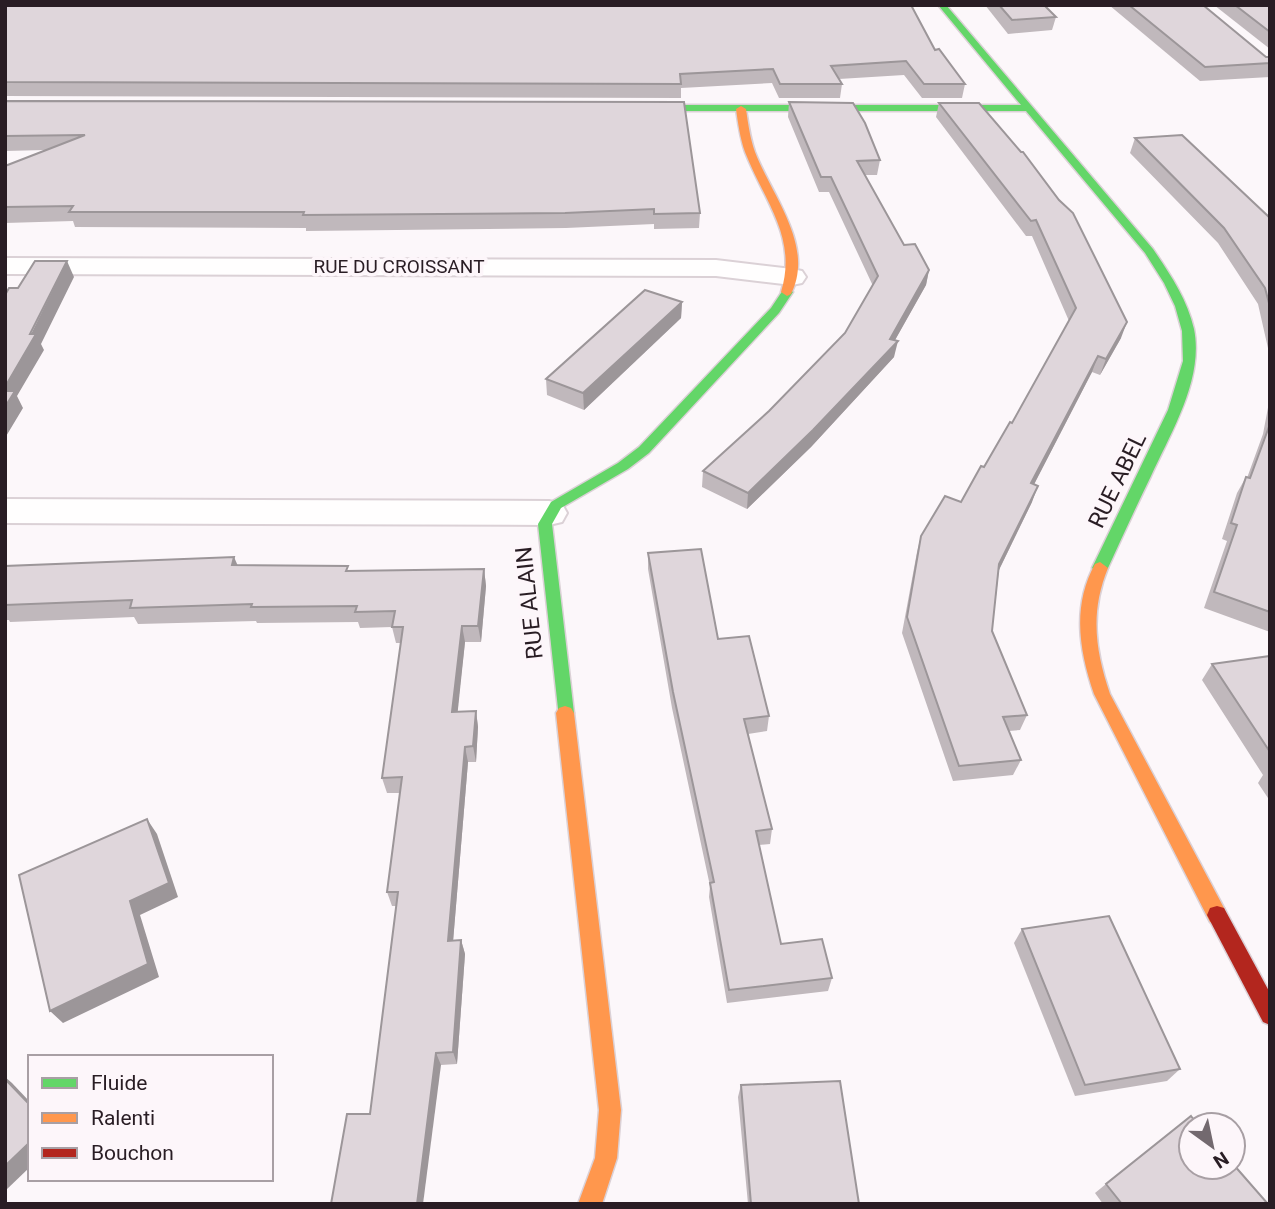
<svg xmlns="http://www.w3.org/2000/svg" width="1275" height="1209" font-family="Roboto,sans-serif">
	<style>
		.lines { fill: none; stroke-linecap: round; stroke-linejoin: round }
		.street-casing { stroke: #dbd1d6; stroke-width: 4 }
		.fast-casing { stroke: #dbd1d6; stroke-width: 3 }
		.slow-casing { stroke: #dbd1d6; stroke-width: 3 }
		.jam-casing { stroke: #dbd1d6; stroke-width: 3 }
		.street { fill: #fffefe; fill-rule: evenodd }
		.fast { fill: #63d668; fill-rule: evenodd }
		.slow { fill: #ff974d; fill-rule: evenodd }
		.jam { fill: #b3261e; fill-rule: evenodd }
		.wall { fill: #c0b8bc }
		.shaded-wall { fill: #9c9699 }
		.building { fill: #dfd6db; stroke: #9c9699; stroke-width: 2 }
		.labels { text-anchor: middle; stroke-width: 7; stroke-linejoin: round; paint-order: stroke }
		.far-street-label { font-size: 19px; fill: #291d24; stroke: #fdf6fa }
		.street-label { font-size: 23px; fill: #291d24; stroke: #fdf6fa }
	</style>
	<rect width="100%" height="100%" fill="#fcf7fa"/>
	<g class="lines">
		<g class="street-casing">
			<g id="street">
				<polygon points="5,258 716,260 792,269 802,271 806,277 802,283 792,285 716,276 5,274"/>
				<polygon points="5,499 549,501 562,504 567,513 562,522 549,525 5,523"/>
			</g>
		</g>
		<g class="fast-casing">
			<g id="fast">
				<path d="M938,5H946L1153,249C1170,274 1187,299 1194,329C1204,379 1171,432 1151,476C1136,507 1122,537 1108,568L1100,574L1092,568L1168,410L1183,361L1182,331L1175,306L1164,283L1145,253L1026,111H634L629,108L634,105H1021Z"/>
				<polygon points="787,288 793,292 779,313 649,453 628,469 561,508 552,524 574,713 571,718 565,720 559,718 538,524 551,502 618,463 639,447 771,308 783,290"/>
			</g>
		</g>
		<g class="slow-casing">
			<g id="slow">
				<path d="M741,106L746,109C748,123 750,138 755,152C772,196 815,246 791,294L787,296L781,292C798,237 764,201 745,152C740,138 738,123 736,109Z"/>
				<path d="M1100,562L1108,568C1090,612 1095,650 1110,694L1224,908L1227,915L1224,922L1217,924L1210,922L1094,694C1079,650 1072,606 1095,564Z"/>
				<polygon points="565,706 571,708 574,713 621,1110 617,1158 602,1204 578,1204 595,1158 599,1110 556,713 559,708"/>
			</g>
		</g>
		<g class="jam-casing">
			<polygon id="jam" points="1217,906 1224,908 1270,993 1270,1025 1263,1022 1207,915 1210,908"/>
		</g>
		<use href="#street" class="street"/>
		<use href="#fast" class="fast"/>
		<use href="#slow" class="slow"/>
		<use href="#jam" class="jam"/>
	</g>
	<g class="wall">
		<polygon points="5,5 935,50 965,84 962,98 922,98 904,75 839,79 842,84 840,98 779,98 772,83 681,88 681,98 5,96"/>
		<polygon points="985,5 1044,5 1056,17 1052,30 1008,34"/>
		<polygon points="1109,5 1203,5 1270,63 1270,77 1200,81"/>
		<polygon points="1214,5 1270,5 1270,49"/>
		<polygon points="5,101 700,213 699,228 654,229 654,224 566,228 306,231 306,228 75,227 73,221 5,223 5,166 45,150 5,151"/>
		<polygon points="789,102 880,160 877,175 865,175 904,245 929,270 926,285 895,340 894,357 811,447 747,509 702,487 703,471 769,411 845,333 873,286 829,192 819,192 788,117"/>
		<polygon points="939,103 979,103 1121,338 1100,375 1092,372 1034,484 1032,502 999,570 992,631 1027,715 1020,730 1009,731 1021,760 1013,775 953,781 902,633 917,552 921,536 961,502 984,467 1012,423 1069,321 1032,236 1026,236 936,117"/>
		<polygon points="1135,138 1270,218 1270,357 1258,304 1218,243 1130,153"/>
		<polygon points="682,302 681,318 584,410 547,395 546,379"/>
		<polygon points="1270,397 1270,632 1204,608 1227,541 1222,539 1237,493 1246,477 1247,478 1263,434"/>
		<polygon points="648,553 718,639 769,716 767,731 748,734 772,829 770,844 759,845 781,944 832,978 828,991 727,1003 709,897 710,886 672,708 648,569"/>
		<polygon points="238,565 350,571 484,569 486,586 481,642 465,642 457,712 476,711 478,727 476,762 468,762 453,941 461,940 465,954 457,1064 441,1065 370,1114 396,906 392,906 387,892 400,793 387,793 382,778 401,643 396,643 392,627 360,628 358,622 257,623 256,621 138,624 134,617 10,622 9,620 5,620 5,566"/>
		<polygon points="1270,656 1270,801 1258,783 1263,775 1202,680 1212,664"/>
		<polygon points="1022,929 1180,1069 1167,1081 1075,1096 1014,943"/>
		<polygon points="741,1085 859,1204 748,1204 738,1097"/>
		<polygon points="1106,1184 1268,1204 1103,1204 1095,1193"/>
	</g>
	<g class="shaded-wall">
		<polygon points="67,261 74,277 41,344 44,350 17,396 23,408 5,438 5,387"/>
		<polygon points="929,270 926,285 890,349 898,341 894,357 811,447 747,509 748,493"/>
		<polygon points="682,302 681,318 584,410 583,393"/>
		<polygon points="1127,322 1121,338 1100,375 1106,359"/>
		<polygon points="1098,356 1092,372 1026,500 1031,483"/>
		<polygon points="1038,486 1032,502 994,580 999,564"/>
		<polygon points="234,557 241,573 232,565"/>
		<polygon points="484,569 486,586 481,642 478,626"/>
		<polygon points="462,626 465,642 456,728 452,712"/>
		<polygon points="476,711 478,727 476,762 473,746"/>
		<polygon points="465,747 468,762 452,954 448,941"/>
		<polygon points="147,819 157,834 178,897 140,915 159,977 63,1023 50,1011 130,901"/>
		<polygon points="461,940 465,954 457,1064 453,1052"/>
		<polygon points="436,1053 441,1065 423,1204 417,1204"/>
		<polygon points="5,1077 12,1083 30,1102 30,1105 5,1079"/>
		<polygon points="30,1142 30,1167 5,1191 5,1166"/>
	</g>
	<g class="building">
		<polygon points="5,5 911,5 935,50 939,49 965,84 924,84 906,61 831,66 842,84 780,84 773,69 680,74 681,84 5,82"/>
		<polygon points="999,5 1044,5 1056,17 1012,20"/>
		<polygon points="1129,5 1203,5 1266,57 1270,57 1270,63 1205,67"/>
		<polygon points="1235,5 1270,5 1270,32"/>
		<polygon points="5,101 684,102 700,213 654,214 654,209 565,213 303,215 304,212 69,212 73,206 5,207 5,166 85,135 5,136"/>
		<polygon points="789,102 853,103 865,123 880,160 857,161 904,245 915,244 929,270 890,339 898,341 813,430 748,493 703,471 769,411 845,333 878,276 831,177 821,177"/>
		<polygon points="939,103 979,103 1021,152 1023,152 1059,200 1073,213 1127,322 1106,359 1098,356 1031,483 1038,486 999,564 992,631 1027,715 1003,717 1021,760 959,766 907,617 921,536 945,496 961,502 981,466 984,467 1010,422 1012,423 1076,308 1036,220 1031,221"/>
		<polygon points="1182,135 1270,218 1270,307 1265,288 1224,228 1135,138"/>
		<polygon points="35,261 67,261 30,334 36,334 5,387 5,295 9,288 18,288"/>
		<polygon points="645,290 682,302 583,393 546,379"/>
		<polygon points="5,391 15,391 5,407"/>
		<polygon points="1270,424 1270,612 1214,592 1237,525 1231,523 1246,477 1250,478"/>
		<polygon points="701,549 718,639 749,636 769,716 744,719 772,829 756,831 781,944 822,939 832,978 729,990 710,883 714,882 673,692 648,553"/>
		<polygon points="234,557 232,565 348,566 346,571 484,569 478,626 462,626 452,712 476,711 473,746 465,747 448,941 461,940 453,1052 436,1053 417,1204 331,1204 347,1114 370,1114 398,892 387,892 402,777 382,778 403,627 392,627 395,611 355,612 357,606 251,607 252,604 130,608 132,600 5,605 5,566"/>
		<polygon points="1270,656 1270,752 1212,664"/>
		<polygon points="147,819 169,883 130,901 148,964 50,1011 19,875"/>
		<polygon points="1109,916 1180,1069 1085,1085 1022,929"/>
		<polygon points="5,1079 30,1105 30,1142 5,1166"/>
		<polygon points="840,1081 859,1204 751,1204 741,1085"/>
		<polygon points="1191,1116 1198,1125 1191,1125 1191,1167 1233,1167 1233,1164 1268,1204 1122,1204 1106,1184"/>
	</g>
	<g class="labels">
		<g class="far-street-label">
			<text x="399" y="273">RUE DU CROISSANT</text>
		</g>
		<g class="street-label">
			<text transform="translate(1117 480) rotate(-64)" y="8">RUE ABEL</text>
			<text transform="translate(529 603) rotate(-96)" y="8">RUE ALAIN</text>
		</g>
	</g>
	<rect width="1275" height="1209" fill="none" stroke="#291d24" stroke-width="14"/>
	<rect x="28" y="1055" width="245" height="126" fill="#fdf6fa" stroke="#a89fa4" stroke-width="2"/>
	<rect x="42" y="1078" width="35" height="10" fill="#63d668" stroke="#a89fa4" stroke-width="2"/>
	<text x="91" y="1090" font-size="21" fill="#291d24">Fluide</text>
	<rect x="42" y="1113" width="35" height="10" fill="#ff974d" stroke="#a89fa4" stroke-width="2"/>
	<text x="91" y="1125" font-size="21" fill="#291d24">Ralenti</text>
	<rect x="42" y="1148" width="35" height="10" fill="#b3261e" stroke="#a89fa4" stroke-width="2"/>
	<text x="91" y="1160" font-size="21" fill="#291d24">Bouchon</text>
	<g transform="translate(1212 1146) rotate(147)"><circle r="33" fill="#fdf6fa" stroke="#a89fa4" stroke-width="2"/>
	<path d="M0-5L12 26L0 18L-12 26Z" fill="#73696f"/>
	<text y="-10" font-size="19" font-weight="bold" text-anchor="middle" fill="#291d24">N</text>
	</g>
</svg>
